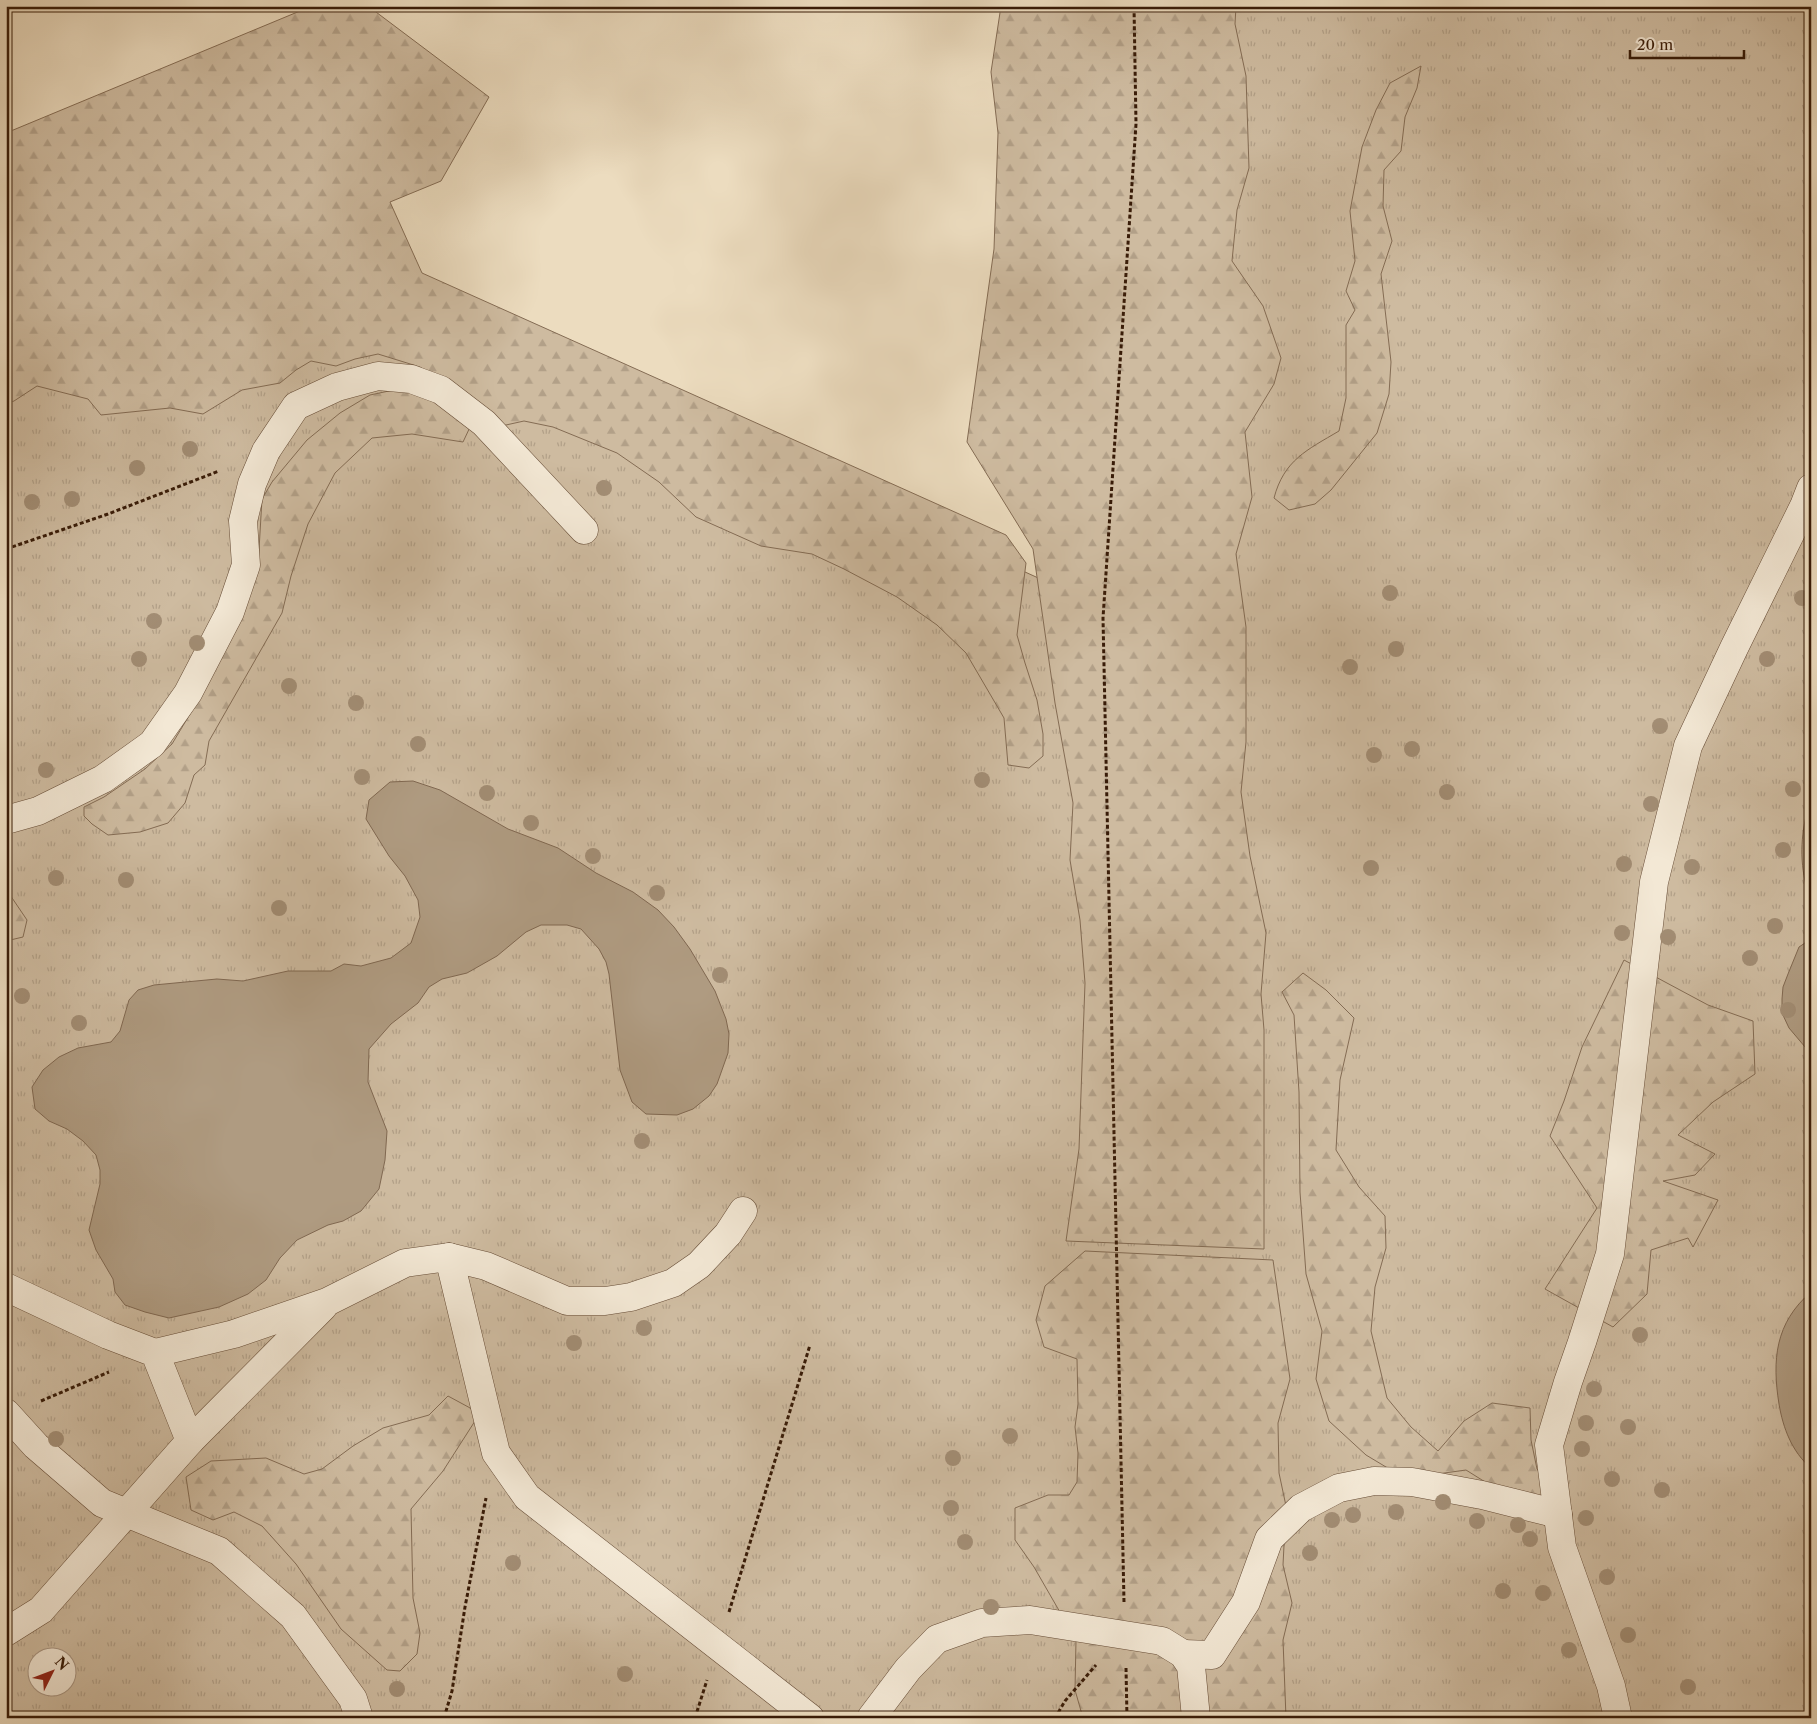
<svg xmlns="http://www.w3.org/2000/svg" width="1817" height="1724" font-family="'Libre Caslon Text',serif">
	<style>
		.grass { fill: url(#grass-tufts); stroke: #846c54; fill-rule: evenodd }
		.forest { fill: url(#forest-firs); stroke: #846c54 }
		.water { fill: #af9b81; stroke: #806851 }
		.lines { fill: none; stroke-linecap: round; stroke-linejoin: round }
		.minor-casing { stroke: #664c36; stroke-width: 29 }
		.path { stroke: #391c08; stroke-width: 3; stroke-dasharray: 4 2.5; stroke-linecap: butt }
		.minor { stroke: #f3e8d5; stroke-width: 28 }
		.tree { fill: #a28d74 }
	</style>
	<defs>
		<pattern id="grass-tufts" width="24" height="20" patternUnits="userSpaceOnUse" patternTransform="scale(1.25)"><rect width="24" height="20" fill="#cebba0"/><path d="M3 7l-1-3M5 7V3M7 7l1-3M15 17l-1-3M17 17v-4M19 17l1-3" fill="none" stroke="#b2a088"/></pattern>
		<pattern id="forest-firs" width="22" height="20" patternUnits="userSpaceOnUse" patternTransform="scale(1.25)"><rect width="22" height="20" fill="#cebba0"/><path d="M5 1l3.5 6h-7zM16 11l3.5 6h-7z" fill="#b2a088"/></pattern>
	</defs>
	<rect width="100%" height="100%" fill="#ecdcbf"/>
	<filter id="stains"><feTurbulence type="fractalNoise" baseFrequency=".004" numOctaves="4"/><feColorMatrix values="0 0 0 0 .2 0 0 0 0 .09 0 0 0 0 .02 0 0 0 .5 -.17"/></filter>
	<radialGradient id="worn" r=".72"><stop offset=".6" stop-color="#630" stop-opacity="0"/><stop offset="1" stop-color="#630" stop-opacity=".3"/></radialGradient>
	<path class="grass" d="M1097,6H1811V1718H6V362L291,238L1102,607ZM38,1656H68V1686H38Z"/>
	<g class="forest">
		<polygon points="312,6 368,6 489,97 441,181 390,202 422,273 1006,535 1026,563 1017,635 1025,663 1037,700 1043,734 1043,756 1029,768 1008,765 1004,718 966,653 937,625 897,597 844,569 812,554 761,546 696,517 659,482 617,453 553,427 524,421 497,427 471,398 420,367 378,354 355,359 336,366 311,361 296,370 280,383 242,390 203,414 170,408 101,415 88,399 37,386 14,401 6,404 6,133"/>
		<polygon points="1001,6 1236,6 1235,24 1246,76 1249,168 1237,210 1232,261 1263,306 1281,358 1274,384 1245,432 1252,497 1236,554 1246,627 1246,742 1241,792 1250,856 1266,933 1261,994 1264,1030 1264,1249 1066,1241 1079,1149 1085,983 1080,920 1070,860 1073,803 1055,703 1033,549 967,442 994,249 998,133 991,72"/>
		<path d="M1421,66L1417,88L1405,117L1401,151L1384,170L1383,206L1392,241L1381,274L1391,362L1389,394L1377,433L1331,490L1315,504L1289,510L1274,498C1284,460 1307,450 1339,431L1346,398V325L1355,310L1346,291L1355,261L1350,211L1362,147L1376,110L1390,83Z"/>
		<polygon points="403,388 454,411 471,425 463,442 412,434 372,438 335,473 308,524 291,576 282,613 209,741 205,765 194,775 185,803 168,823 140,832 108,835 92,824 84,816 84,807 104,797 145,769 172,744 199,699 258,567 262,499 272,482 307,440 340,413 370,395"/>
		<polygon points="6,889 27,920 23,937 6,941"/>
		<polygon points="1624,960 1708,1005 1753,1021 1755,1074 1713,1102 1678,1135 1715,1154 1695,1175 1663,1181 1718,1200 1693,1247 1688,1238 1651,1250 1647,1294 1613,1327 1545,1289 1597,1208 1550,1136 1564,1101 1582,1047"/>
		<polygon points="1303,973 1326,990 1354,1018 1340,1080 1336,1150 1359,1187 1385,1216 1386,1248 1375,1287 1371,1331 1387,1398 1411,1427 1438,1451 1464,1421 1492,1403 1530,1408 1531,1440 1537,1469 1554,1492 1537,1498 1498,1490 1466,1470 1430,1475 1396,1473 1366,1455 1329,1421 1316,1379 1322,1331 1306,1274 1300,1192 1299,1092 1294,1015 1282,992"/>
		<polygon points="1085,1251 1273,1260 1290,1379 1278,1423 1279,1473 1286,1506 1283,1565 1292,1603 1283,1640 1286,1718 1083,1718 1075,1690 1076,1640 1034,1567 1015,1540 1015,1508 1048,1495 1069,1495 1077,1482 1078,1453 1075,1427 1078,1404 1077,1359 1044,1347 1036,1320 1045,1286"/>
		<polygon points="448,1396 472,1409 475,1421 443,1471 411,1509 413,1598 420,1633 417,1654 400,1671 387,1670 341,1629 296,1564 262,1526 234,1512 213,1520 191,1510 186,1477 211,1461 266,1458 304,1474 322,1469 353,1446 383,1428 429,1415"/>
	</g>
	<g class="water">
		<polygon points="413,781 440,790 508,829 558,848 596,873 633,892 658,910 674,927 690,949 715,991 726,1019 729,1034 728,1053 717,1084 709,1096 693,1109 677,1115 646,1114 632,1102 620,1070 609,974 606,962 599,949 581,929 567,925 541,925 526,932 497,956 467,973 442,979 429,987 418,1003 391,1024 369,1049 368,1082 387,1131 385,1160 379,1189 361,1211 343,1221 328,1225 297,1240 280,1258 266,1280 248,1294 219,1307 169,1318 145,1312 125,1305 115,1292 113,1279 96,1250 89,1230 100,1184 100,1170 96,1155 83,1141 67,1129 49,1121 35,1109 32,1087 43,1070 59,1057 78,1048 111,1042 120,1031 129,1000 138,990 154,985 217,979 243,981 288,971 331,971 344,964 361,966 391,958 411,943 420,917 418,900 405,876 389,856 366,819 369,800 390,782"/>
		<path d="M1811,799V899C1809,893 1806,887 1805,881C1799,853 1802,825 1811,799Z"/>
		<polygon points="1811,924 1811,1054 1789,1028 1782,1013 1782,999 1783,987 1788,974 1799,947 1805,943"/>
		<path d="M1811,1292V1468C1792,1452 1783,1428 1779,1404C1772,1360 1775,1323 1811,1292Z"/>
	</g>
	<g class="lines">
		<g class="minor-casing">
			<g id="minor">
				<polyline points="6,820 38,811 103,779 152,744 188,693 230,612 246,565 243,521 252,484 266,451 296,406 337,387 378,376 411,379 441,390 484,423 584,530"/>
				<polyline points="449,1257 496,1453 527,1497 810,1718"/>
				<polyline points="6,1287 108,1335 155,1353 190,1441"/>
				<polyline points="155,1353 234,1334 327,1302 405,1263 449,1257 486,1266 567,1301 605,1301 631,1297 673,1283 699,1265 728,1234 743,1211"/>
				<polyline points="6,1413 36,1446 102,1503 219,1551 293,1616 353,1699 359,1718"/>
				<polyline points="6,1632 41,1610 190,1441 323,1307"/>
				<polyline points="1183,1654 1212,1655 1246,1602 1269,1539 1301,1508 1339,1488 1374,1481 1412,1482 1482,1495 1558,1514"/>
				<polyline points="871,1718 908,1669 937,1639 982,1623 1030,1620 1162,1641 1183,1654 1191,1666 1196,1718"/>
				<polyline points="1618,1718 1611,1686 1562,1547 1549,1445 1568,1382 1582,1342 1610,1254 1654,882 1688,746 1734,648 1804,506 1811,488"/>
			</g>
		</g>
		<g class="path">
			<polyline points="6,549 108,514 219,471"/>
			<polyline points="41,1401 109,1372"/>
			<polyline points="1124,1602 1103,618 1136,124 1134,6"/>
			<polyline points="729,1612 810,1345"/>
			<polyline points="1126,1668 1127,1718"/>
			<polyline points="444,1718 452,1691 465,1607 486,1498"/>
			<polyline points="695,1718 707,1680"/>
			<polyline points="1055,1718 1065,1701 1096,1665"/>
		</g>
		<use href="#minor" class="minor"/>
	</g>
	<g class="tree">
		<circle cx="190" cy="449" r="8"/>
		<circle cx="137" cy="468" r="8"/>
		<circle cx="604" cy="488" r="8"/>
		<circle cx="72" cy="499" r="8"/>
		<circle cx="32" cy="502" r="8"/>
		<circle cx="1390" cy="593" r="8"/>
		<circle cx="1802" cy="598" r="8"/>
		<circle cx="154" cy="621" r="8"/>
		<circle cx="197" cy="643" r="8"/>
		<circle cx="1396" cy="649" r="8"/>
		<circle cx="139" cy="659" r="8"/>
		<circle cx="1767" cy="659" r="8"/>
		<circle cx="1350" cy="667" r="8"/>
		<circle cx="289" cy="686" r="8"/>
		<circle cx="356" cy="703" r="8"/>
		<circle cx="1660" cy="726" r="8"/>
		<circle cx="418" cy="744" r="8"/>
		<circle cx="1412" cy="749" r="8"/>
		<circle cx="1374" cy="755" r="8"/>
		<circle cx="46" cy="770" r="8"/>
		<circle cx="362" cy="777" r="8"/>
		<circle cx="982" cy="780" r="8"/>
		<circle cx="1793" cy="789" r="8"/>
		<circle cx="1447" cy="792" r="8"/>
		<circle cx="487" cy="793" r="8"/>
		<circle cx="1651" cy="804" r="8"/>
		<circle cx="531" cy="823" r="8"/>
		<circle cx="1783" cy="850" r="8"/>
		<circle cx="593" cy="856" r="8"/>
		<circle cx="1624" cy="864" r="8"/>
		<circle cx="1692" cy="867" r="8"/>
		<circle cx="1371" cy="868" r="8"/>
		<circle cx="56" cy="878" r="8"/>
		<circle cx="126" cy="880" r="8"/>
		<circle cx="657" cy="893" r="8"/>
		<circle cx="279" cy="908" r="8"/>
		<circle cx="1775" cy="926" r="8"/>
		<circle cx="1622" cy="933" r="8"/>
		<circle cx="1668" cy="937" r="8"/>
		<circle cx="1750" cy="958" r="8"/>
		<circle cx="720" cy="975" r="8"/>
		<circle cx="22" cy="996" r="8"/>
		<circle cx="1788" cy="1010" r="8"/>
		<circle cx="79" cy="1023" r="8"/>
		<circle cx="642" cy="1141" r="8"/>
		<circle cx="644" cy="1328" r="8"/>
		<circle cx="1640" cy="1335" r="8"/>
		<circle cx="574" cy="1343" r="8"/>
		<circle cx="1594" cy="1389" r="8"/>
		<circle cx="1586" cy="1423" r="8"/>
		<circle cx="1628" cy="1427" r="8"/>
		<circle cx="1010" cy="1436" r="8"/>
		<circle cx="56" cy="1439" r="8"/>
		<circle cx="1582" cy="1449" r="8"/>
		<circle cx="953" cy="1458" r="8"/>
		<circle cx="1612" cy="1479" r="8"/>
		<circle cx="1662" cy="1490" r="8"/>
		<circle cx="1443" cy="1502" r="8"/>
		<circle cx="951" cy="1508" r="8"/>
		<circle cx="1396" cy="1512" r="8"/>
		<circle cx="1353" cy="1515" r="8"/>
		<circle cx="1586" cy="1518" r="8"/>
		<circle cx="1332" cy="1520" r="8"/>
		<circle cx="1477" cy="1521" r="8"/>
		<circle cx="1518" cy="1525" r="8"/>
		<circle cx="1530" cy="1539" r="8"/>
		<circle cx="965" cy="1542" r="8"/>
		<circle cx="1310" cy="1553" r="8"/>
		<circle cx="513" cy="1563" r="8"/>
		<circle cx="1607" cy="1577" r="8"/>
		<circle cx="1503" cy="1591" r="8"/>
		<circle cx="1543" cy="1593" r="8"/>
		<circle cx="991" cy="1607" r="8"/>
		<circle cx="1628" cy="1635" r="8"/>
		<circle cx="1569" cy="1650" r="8"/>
		<circle cx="625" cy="1674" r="8"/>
		<circle cx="1688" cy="1687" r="8"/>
		<circle cx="397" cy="1689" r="8"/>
	</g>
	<rect width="1817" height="1724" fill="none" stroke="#ecdcbf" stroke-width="25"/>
	<rect x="8" y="8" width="1802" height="1709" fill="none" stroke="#391c08" stroke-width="2.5"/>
	<rect x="12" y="12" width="1792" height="1699" fill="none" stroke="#391c08"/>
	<g transform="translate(52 1672) rotate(48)"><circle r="24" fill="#f3e8d5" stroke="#a99683"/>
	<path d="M0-4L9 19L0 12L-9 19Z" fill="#8f2418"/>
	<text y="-8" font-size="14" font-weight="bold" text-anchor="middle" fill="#391c08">N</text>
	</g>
	<path d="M1630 50v8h114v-8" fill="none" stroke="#391c08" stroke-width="2.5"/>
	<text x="1637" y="50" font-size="15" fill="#391c08" stroke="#f3e8d5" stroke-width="4" paint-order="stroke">20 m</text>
	<rect width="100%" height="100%" filter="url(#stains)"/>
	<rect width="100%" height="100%" fill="url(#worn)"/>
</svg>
